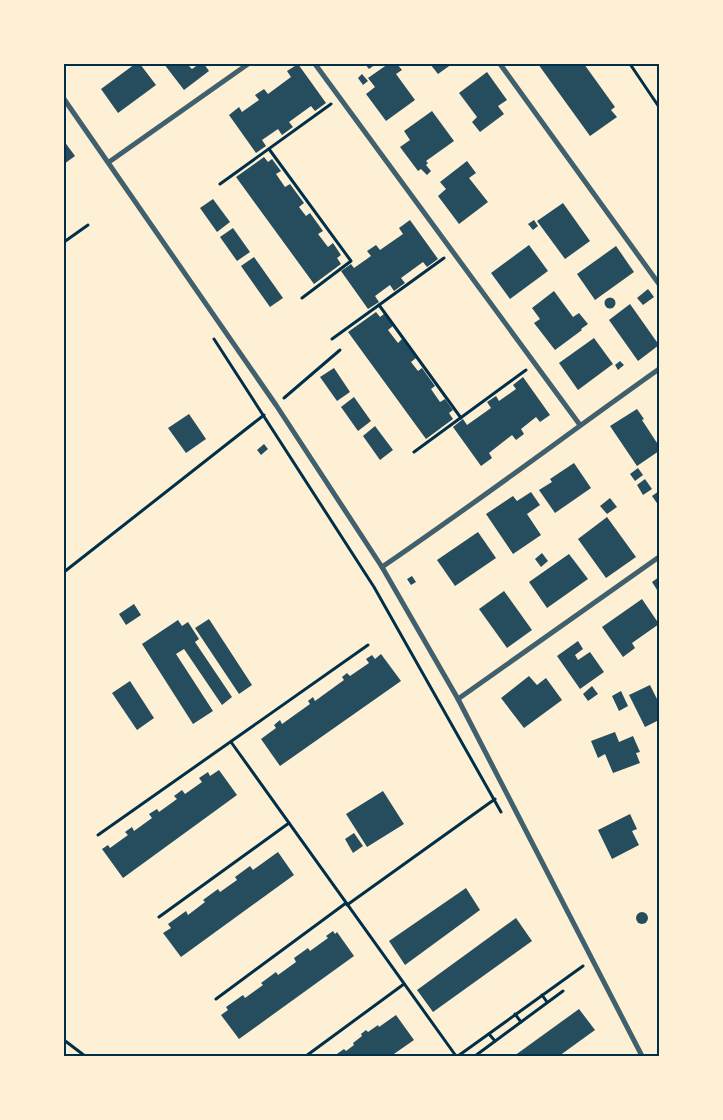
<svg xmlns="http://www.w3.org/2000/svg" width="723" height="1120" font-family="Lato,sans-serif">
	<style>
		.building { fill: #264d5e }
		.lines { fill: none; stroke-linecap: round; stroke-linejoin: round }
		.path { stroke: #003049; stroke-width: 3 }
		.minor { stroke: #3f606c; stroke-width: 5 }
		.neatline { fill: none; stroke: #003049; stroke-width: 2 }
	</style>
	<rect width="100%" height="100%" fill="#fdf0d5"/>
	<g class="building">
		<polygon points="135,64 140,64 156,85 118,113 101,89"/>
		<polygon points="164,64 192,64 189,66 192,69 199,64 204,64 209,71 184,90"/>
		<polygon points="298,64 326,103 315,111 311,106 289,122 293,127 282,135 278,129 262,140 266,146 256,153 229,115 239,107 242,112 259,100 255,95 264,89 268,94 291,77 287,71"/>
		<polygon points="365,64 376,64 369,69"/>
		<polygon points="388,64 397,64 402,70 396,74 415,100 386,121 366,94 375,87 368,78"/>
		<polygon points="430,64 452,64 438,74"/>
		<polygon points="538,64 584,64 615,107 611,110 617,117 590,136"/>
		<polygon points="487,72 507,100 498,106 504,114 480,132 472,122 477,117 459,93"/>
		<polygon points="362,74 368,81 363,85 358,78"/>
		<polygon points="432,111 454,141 426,161 428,163 426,165 431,171 427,175 421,169 418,171 400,147 410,140 404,131"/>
		<polygon points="64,141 75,156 64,164"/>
		<polygon points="264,157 268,162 272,159 281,171 276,174 285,187 290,184 304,203 299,207 306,216 310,213 323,231 318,234 328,247 333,243 341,255 337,258 341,264 314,284 236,177"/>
		<polygon points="467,161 476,173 469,178 488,202 459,224 438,196 446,189 440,182"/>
		<polygon points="213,199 230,222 217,232 200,208"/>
		<polygon points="563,203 590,241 565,259 537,221"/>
		<polygon points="410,220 438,259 427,267 423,262 401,278 405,283 394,291 390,285 375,296 379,302 368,309 341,271 351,264 354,268 371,256 367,251 376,245 380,250 403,234 399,228"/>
		<polygon points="534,220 538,226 533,230 528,224"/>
		<polygon points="233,228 250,252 237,261 220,237"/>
		<polygon points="529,245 548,271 510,299 491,273"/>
		<polygon points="616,246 634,272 595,300 577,274"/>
		<polygon points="254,257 283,298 270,307 241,266"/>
		<polygon points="648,289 654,297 643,305 637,298"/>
		<polygon points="554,291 573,317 579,313 588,324 581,329 582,330 555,350 534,323 540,319 532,308"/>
		<circle cx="610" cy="303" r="5.5"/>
		<polygon points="630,304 659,345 638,361 609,320"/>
		<polygon points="376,312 380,317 384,314 393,326 388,330 398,343 402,339 416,358 411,362 418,371 422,368 435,386 431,389 440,402 445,399 453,410 449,413 453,419 426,439 348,332"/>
		<polygon points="594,338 613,364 578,390 559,363"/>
		<polygon points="620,361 624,365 618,370 615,365"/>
		<polygon points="334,368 350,392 337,401 320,377"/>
		<polygon points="523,377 550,415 540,422 536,417 521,429 524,434 516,440 512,435 489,453 492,458 481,466 453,427 463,419 467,425 491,408 487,402 496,396 499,401 516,389 513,385"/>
		<polygon points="354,397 371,421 358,431 341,407"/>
		<polygon points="637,409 644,419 642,420 659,446 659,451 637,466 610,426"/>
		<polygon points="189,414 206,439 186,453 168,428"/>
		<polygon points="375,426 393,450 380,460 363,436"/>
		<polygon points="264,444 268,449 261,455 257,450"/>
		<polygon points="574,463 591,488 555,513 539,490 552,482 550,479"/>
		<polygon points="638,468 643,475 635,481 630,474"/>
		<polygon points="645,479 652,489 643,495 637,485"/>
		<polygon points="659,491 659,506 652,496"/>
		<polygon points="531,492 540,505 527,514 541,535 513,554 486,514 513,496 517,501"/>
		<polygon points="610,498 617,507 607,514 600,506"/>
		<polygon points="607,517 636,557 606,578 578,539"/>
		<polygon points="478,532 496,558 455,586 437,560"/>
		<polygon points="542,553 548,561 541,567 535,559"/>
		<polygon points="569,554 588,579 547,608 529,582"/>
		<polygon points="412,576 416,582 411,585 407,579"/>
		<polygon points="659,577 659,593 652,582"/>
		<polygon points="504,591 532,630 507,648 479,609"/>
		<polygon points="642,599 659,624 632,643 635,648 623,657 602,627"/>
		<polygon points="134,604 141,615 126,625 119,614"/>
		<polygon points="209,619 252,685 239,694 195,628"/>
		<polygon points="178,620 182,626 188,622 199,639 195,642 232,697 222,705 184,649 176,654 213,711 193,724 142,644"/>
		<polygon points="578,641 583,649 575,655 578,660 590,652 604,672 580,689 557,656"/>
		<polygon points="381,654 401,681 280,766 261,739 276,728 274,725 280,720 282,724 310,704 308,701 313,697 315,701 344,680 342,677 347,673 350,676 369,663 366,659 372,655 375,659"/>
		<polygon points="529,676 537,685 546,678 562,700 524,728 501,698"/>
		<polygon points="130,681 154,718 137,730 112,693"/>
		<polygon points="650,685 659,703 659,720 645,727 629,695"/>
		<polygon points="592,686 598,694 588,701 583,694"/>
		<polygon points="621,691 628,706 619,711 612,696"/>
		<polygon points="615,732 619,742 633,736 640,752 636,753 640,763 613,773 605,754 598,758 591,741"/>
		<polygon points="219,770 237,795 123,878 102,849 108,845 110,848 128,835 125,832 132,827 134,831 152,818 149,814 157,809 159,812 177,799 174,796 182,790 185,794 202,782 199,778 208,772 210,776"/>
		<polygon points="383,791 404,824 367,847 346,814"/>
		<polygon points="630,814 637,829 632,831 639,845 612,859 598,830"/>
		<polygon points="354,833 363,846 353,853 345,839"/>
		<polygon points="278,852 294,875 181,957 163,933 171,928 168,924 186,911 188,915 205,902 203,900 218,889 220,892 237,880 235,877 250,866 253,870"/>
		<polygon points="466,888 480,910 405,965 389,941"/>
		<circle cx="642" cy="918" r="6"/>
		<polygon points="516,918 532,941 433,1012 417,990"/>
		<polygon points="333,931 335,934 337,932 354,956 239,1039 221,1015 228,1010 226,1007 243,995 245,998 263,985 261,983 276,972 278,975 296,962 294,958 308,948 310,951 328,938 326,936"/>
		<polygon points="579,1009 595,1030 559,1056 514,1056"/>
		<polygon points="396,1015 414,1040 391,1056 334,1056 344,1049 346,1051 354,1045 353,1043 362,1036 361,1034 366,1030 368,1032 378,1025 379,1027"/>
	</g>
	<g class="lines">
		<g class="path">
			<polyline points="630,64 659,107"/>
			<polyline points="269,149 351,261 302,298"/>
			<polyline points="220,184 331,104"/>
			<polyline points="64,242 88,225"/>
			<polyline points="379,305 461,418"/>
			<polyline points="214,339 374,587 501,812"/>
			<polyline points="332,339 444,258"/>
			<polyline points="284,398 340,350"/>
			<polyline points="414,452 526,370"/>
			<polyline points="64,572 264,415"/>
			<polyline points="231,742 456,1056"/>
			<polyline points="98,835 368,645"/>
			<polyline points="347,905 495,799"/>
			<polyline points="159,917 289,823"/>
			<polyline points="542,995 547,1002"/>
			<polyline points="216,999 346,903"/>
			<polyline points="515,1014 521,1022"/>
			<polyline points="489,1034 495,1041"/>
			<polyline points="64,1040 85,1056"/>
			<polyline points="306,1056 404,984"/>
			<polyline points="458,1056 583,966"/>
			<polyline points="475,1056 563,991"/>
		</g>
		<g class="minor">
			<polyline points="315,64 580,425"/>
			<polyline points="500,64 659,284"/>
			<polyline points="64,99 276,405 382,567 458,699 642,1056"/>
			<polyline points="109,162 248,64"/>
			<path d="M382,567C476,503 566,435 659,369"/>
			<polyline points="458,699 659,557"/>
		</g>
	</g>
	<rect width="723" height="1120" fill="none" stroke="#fdf0d5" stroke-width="130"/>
	<rect x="65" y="65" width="593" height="990" class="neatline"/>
</svg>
